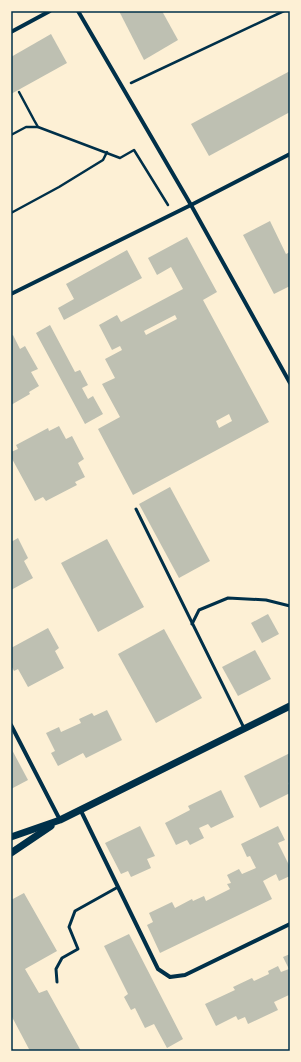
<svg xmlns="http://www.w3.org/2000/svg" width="301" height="1062" font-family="'Fira Sans',sans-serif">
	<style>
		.building { fill: #bec0b2; fill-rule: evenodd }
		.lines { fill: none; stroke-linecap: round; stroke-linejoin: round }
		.path { stroke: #003049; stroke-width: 2.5 }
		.service { stroke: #003049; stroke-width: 3 }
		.minor { stroke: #003049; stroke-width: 4 }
		.tertiary { stroke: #003049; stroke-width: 7 }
		.neatline { fill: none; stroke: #003049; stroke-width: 1.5 }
	</style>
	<rect width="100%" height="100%" fill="#fdf0d5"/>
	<g class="building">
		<polygon points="119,11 162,11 178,40 144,60"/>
		<polygon points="51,34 67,63 11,94 11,57"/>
		<polygon points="290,71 290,112 209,156 191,124"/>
		<polygon points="270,221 286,254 290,252 290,286 274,294 243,235"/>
		<path d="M187,237L217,292L203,300L269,422L133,495L98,429L120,417L102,384L115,378L105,359L122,350L120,346L112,350L99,325L117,315L121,322L183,289L171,267L157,275L148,258ZM175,315L177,319L146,335L144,331ZM229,414L232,421L219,428L216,421Z"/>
		<polygon points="127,250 142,278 64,320 58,308 74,299 66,284"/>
		<polygon points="50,325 75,372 80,370 88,385 82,388 88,399 93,396 103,414 85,424 36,333"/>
		<polygon points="13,335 20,349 25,346 38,369 31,372 39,386 29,392 30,394 11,405 11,336"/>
		<polygon points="59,426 66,439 72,436 84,459 78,463 85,477 75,482 77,485 46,501 43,497 35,501 11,457 11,452 18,449 16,445 48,428 49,431"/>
		<polygon points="170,487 210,561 179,578 139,504"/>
		<polygon points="18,538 28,558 24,561 33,578 11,590 11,542"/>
		<polygon points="107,539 144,607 98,632 61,563"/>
		<polygon points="268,614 279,634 262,643 251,623"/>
		<polygon points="48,628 59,648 55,651 64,668 28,687 18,669 14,671 11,665 11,648"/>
		<polygon points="164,629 202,698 156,723 118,654"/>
		<polygon points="255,650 271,679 238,696 222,667"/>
		<polygon points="107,710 122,740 86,758 83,753 58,766 51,753 55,751 46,733 59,727 61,732 81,723 79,719 92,713 94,716"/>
		<polygon points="11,748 28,780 11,789"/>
		<polygon points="290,753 290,782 288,783 290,787 290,793 260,808 244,776"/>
		<polygon points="221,790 234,817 211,828 208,824 199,828 204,838 190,845 187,840 176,845 165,823 190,810 188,806"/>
		<polygon points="140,826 155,856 147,859 151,868 131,877 128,871 121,874 105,843"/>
		<polygon points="278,826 285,840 278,843 290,867 290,876 279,881 276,874 263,881 272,899 160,953 147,925 153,922 149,913 172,902 175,908 192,899 193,901 204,896 206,901 230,889 227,884 231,883 227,875 239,869 242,874 256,868 250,856 247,857 241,844"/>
		<polygon points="24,893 57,951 25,969 39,993 47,990 81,1051 30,1051 11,1015 11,1009 12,1008 11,1006 11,900"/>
		<polygon points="129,934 183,1039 167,1048 154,1024 145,1028 135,1008 131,1010 124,997 128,994 104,946"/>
		<polygon points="290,954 290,997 289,995 274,1002 278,1010 248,1024 245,1017 238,1020 236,1016 216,1026 205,1004 235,990 233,987 252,978 254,981 269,974 268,971 278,966 281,972 289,969 283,957"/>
	</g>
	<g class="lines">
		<g class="path">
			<polyline points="131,83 284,11"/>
			<polyline points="19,92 34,120 38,127 120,158 134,150 168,205"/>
			<polyline points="11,135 26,127 38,127"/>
			<polyline points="11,213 59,187 103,160 107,152"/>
		</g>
		<g class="service">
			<polyline points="136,509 244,728"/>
			<polyline points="192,624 199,610 228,598 266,600 290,606"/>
			<polyline points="57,982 56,969 62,958 78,949 69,927 75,911 118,887"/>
			<polyline points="11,1050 12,1051"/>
		</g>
		<g class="minor">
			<polyline points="78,11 191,205 290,383"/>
			<polyline points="11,32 50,11"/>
			<polyline points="11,294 191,205 290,154"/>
			<polyline points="11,725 60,820"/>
			<polyline points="81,811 158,969 170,977 185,975 290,924"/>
		</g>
		<g class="tertiary">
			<polyline points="11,837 60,820 290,706"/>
			<polyline points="11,853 51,826"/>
		</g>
	</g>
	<rect width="301" height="1062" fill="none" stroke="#fdf0d5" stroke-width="24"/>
	<rect x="12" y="12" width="277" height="1038" class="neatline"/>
</svg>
